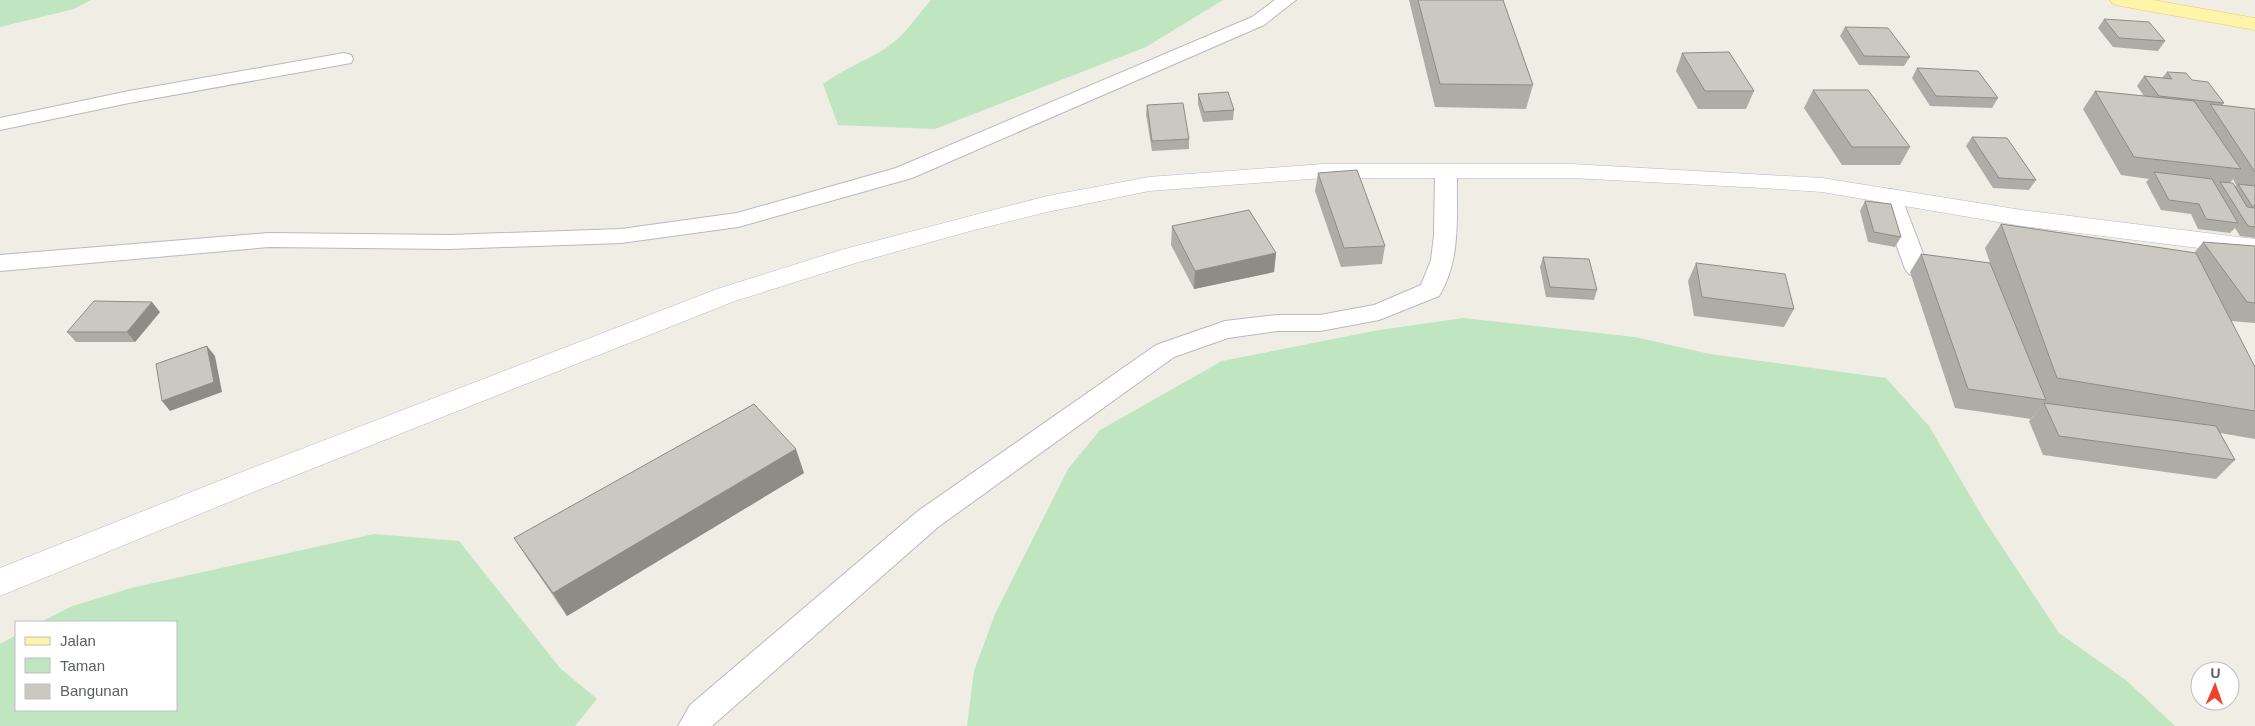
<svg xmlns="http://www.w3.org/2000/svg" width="2255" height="726" font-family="Helvetica,sans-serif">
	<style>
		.green { fill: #c0e6c1 }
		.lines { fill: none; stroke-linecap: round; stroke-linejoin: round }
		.service-casing { stroke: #b7babe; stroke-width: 2 }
		.minor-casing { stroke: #b7babe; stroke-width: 1 }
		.primary-casing { stroke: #f3cc59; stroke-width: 1 }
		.service { fill: #fff; fill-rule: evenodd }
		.minor { fill: #fff; fill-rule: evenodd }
		.primary { fill: #fff4a9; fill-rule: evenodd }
		.wall { fill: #aeaca6; fill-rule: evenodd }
		.shaded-wall { fill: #8d8c87 }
		.building { fill: #cac8c1; stroke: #8d8c87 }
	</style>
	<rect width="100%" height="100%" fill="#efede4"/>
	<g class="green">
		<polygon points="0,0 91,0 74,9 0,27"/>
		<path d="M931,0H1223L1146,47L935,129L838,125L823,84C842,70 863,62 883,50C903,38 916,17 931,0Z"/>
		<polygon points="1463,318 1635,337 1710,354 1886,378 1929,426 1985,521 2059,633 2127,681 2175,726 967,726 974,671 995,614 1068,469 1100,430 1222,361 1379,330"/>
		<polygon points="374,534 459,541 560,668 597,699 575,726 0,726 0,644 16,635 16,710 176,710 176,622 41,622 70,607 131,588"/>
	</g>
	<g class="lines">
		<g class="service-casing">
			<g id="service">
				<polygon points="1275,0 1296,0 1264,25 912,178 738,227 621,243 449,249 269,247 0,271 0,255 269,233 449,235 621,229 737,213 896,168 1252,17"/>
				<polygon points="344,53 351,55 353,59 351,63 129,103 0,130 0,118 129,91"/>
				<path d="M1446,166L1454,167L1457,172C1456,213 1462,259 1439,296L1379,320L1320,331H1277L1228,338L1174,357L938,527L712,726H678L690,705L918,511L1156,345L1225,321L1277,315H1320L1374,305L1421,285L1431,260L1434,235L1435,172L1438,167Z"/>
				<polygon points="1890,189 1898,191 1901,196 1929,269 1925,274 1917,277 1909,274 1905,269 1879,196 1882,191"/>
			</g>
		</g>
		<g class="minor-casing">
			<polygon id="minor" points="1323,164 1572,164 1822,178 2022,210 2255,239 2255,255 2022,226 1822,192 1763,188 1572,178 1323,178 1149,191 1047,212 974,230 859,262 735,301 251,493 0,596 0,568 229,477 717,289 841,250 1047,196 1149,177"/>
		</g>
		<g class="primary-casing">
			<polygon id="primary" points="2110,0 2153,0 2255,18 2255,30 2120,6 2113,4"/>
		</g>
		<use href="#service" class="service"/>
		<use href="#minor" class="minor"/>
		<use href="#primary" class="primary"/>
	</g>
	<g class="wall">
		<polygon points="1409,0 1503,0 1533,85 1526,109 1435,107"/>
		<polygon points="2104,19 2165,41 2158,51 2113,47 2098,28"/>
		<polygon points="1845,27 1910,57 1904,66 1859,65 1840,36"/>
		<polygon points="1682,53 1754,91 1746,109 1698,109 1676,71"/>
		<polygon points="1917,68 1998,98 1992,108 1930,106 1912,78"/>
		<path d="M2167,72L2192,80L2224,103L2222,106L2255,109V238L2240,236L2235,228L2230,233L2198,229L2191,214L2161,210L2146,182L2149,179L2121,175L2083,109L2095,91L2144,96L2137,86L2144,76L2162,78ZM2233,179L2236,185L2235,187L2230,183Z"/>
		<polygon points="1813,90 1910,147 1900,165 1842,165 1804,108"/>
		<polygon points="1198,94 1234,110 1233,120 1203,122 1198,104"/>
		<polygon points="1147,105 1189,139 1189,149 1152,151 1146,114"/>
		<polygon points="1972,137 2036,180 2029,190 1993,188 1966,146"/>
		<polygon points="1318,173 1385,246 1382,264 1341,267 1315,191"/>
		<polygon points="1865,201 1901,237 1895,247 1868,242 1860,211"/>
		<polygon points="2001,224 2194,253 2203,242 2255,246 2255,323 2231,321 2255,367 2255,439 2220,433 2235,460 2216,479 2043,455 2029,421 2044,403 2031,419 1955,408 1910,272 1921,254 1990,263 1985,248"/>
		<polygon points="1172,226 1276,253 1274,272 1194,289 1171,245"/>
		<polygon points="1543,257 1597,290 1594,300 1546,297 1540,267"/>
		<polygon points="1696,263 1794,309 1784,327 1694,316 1688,281"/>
		<polygon points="160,312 135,342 76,342 67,332"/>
		<polygon points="804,473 567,616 529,561 514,538"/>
	</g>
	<g class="shaded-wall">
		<polygon points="1276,253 1274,272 1194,289 1195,271"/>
		<polygon points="152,302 160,312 135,342 127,332"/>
		<polygon points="207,346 215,356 222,392 170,411 162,401"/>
		<polygon points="796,449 804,473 567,616 553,593"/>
	</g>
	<g class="building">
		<polygon points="1418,0 1503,0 1533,85 1440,84"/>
		<polygon points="2104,19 2149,22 2165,41 2119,38"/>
		<polygon points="1845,27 1888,28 1910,57 1864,56"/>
		<polygon points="1729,52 1754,91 1705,91 1682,53"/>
		<polygon points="1917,68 1978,71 1998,98 1936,96"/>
		<polygon points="2167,72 2186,73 2192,80 2208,82 2224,103 2159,96 2144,76 2172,79"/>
		<polygon points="1813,90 1868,90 1910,147 1852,147"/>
		<polygon points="2095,91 2194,101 2241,169 2134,157"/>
		<polygon points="1228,92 1234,110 1204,112 1198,94"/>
		<polygon points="1183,103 1189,139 1152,141 1147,105"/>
		<polygon points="2210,104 2255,109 2255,172"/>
		<polygon points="1972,137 2007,138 2036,180 1999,178"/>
		<polygon points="1357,170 1385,246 1344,248 1318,173"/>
		<polygon points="2154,172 2212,179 2238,223 2206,219 2199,204 2169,200"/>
		<polygon points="2220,182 2233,183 2247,207 2255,208 2255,227 2248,226"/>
		<polygon points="2238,184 2255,186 2255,206 2252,206"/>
		<polygon points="1865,201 1891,204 1901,237 1874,232"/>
		<polygon points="1249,210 1276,253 1195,271 1172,226"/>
		<polygon points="2001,224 2196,253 2255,367 2255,411 2057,378"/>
		<polygon points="2203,242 2255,246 2255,303 2247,302"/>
		<polygon points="1921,254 1990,263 2046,400 1968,389"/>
		<polygon points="1543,257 1589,259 1597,290 1550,287"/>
		<polygon points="1696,263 1785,274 1794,309 1702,297"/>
		<polygon points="94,301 152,302 127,332 67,332"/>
		<polygon points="207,346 214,382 162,401 156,364"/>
		<polygon points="2044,403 2216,426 2235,460 2059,436"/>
		<polygon points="754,404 796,449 553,593 514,538"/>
	</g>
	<rect x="15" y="621" width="162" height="90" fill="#ffffff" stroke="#bebfc1"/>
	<rect x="25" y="637" width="25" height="8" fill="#fff4a9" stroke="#bebfc1"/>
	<text x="60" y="646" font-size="15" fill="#5c6065">Jalan</text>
	<rect x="25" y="658" width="25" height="15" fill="#c0e6c1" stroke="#bebfc1"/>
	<text x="60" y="671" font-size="15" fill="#5c6065">Taman</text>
	<rect x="25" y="684" width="25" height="15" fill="#cac8c1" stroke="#bebfc1"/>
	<text x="60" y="696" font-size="15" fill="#5c6065">Bangunan</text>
	<g transform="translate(2215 686) rotate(2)"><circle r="24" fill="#ffffff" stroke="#bebfc1"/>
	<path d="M0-4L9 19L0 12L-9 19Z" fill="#eb432e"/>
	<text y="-8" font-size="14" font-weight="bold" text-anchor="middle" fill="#5c6065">U</text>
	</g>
</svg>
